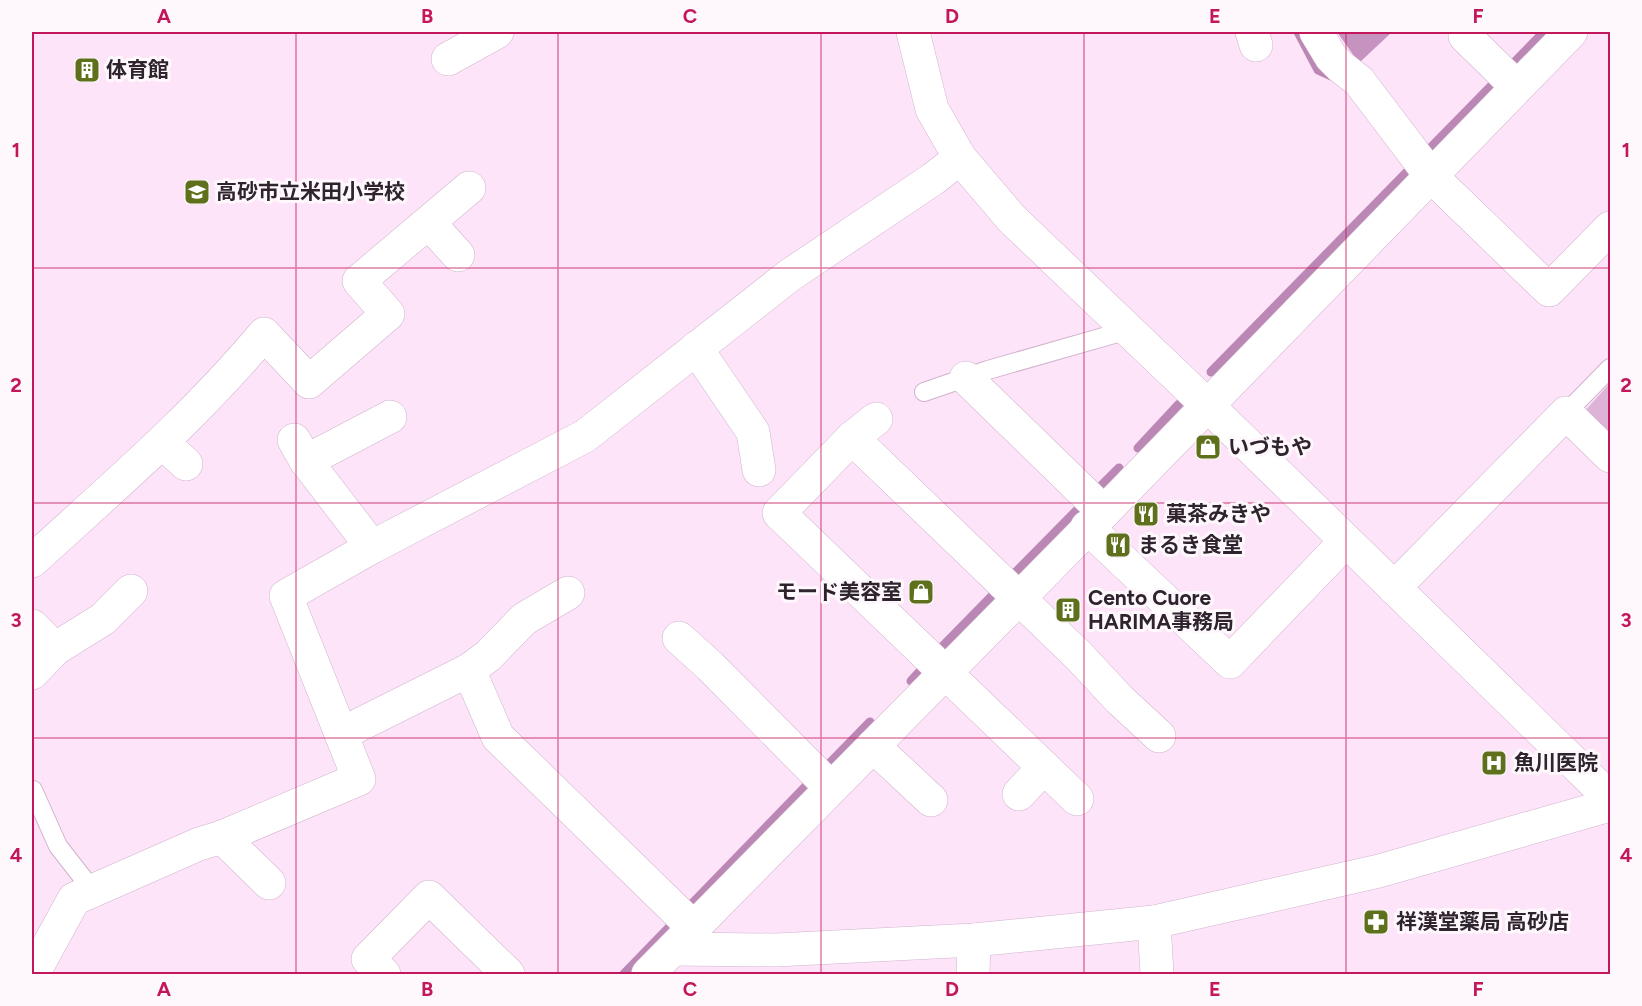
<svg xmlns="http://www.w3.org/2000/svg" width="1642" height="1006" font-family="Figtree,'Noto Sans JP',sans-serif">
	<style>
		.green { fill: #ddb4d7 }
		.forest { fill: #c693c0 }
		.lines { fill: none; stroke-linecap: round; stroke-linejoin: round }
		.stream { stroke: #bb88b5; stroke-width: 9 }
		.lane-casing { stroke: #d1b3cd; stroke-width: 20 }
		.street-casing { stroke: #d1b3cd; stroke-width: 34 }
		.secondary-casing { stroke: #d1b3cd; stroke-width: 34 }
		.lane { stroke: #fff; stroke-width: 18 }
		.street { stroke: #fff; stroke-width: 33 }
		.secondary { stroke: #fff; stroke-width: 33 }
		.grid { fill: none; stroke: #c2185b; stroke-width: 1.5; stroke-opacity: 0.55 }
		.labels { text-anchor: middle; stroke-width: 6; stroke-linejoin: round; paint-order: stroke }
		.poi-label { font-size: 21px; font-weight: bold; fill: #2f242e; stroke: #fef8fd; text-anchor: start }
		.neatline { fill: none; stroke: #c2185b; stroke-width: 2 }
		.grid-label { font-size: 20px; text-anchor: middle; font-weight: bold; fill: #c2185b }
	</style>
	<rect width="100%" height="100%" fill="#fde4f9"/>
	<polygon class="green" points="1610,383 1610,439 1583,413"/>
	<polygon class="forest" points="1337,32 1392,32 1359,63"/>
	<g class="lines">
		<g class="stream">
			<polyline points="1298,32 1318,70 1331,76"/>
			<polyline points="1211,372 1544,32"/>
			<polyline points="1138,448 1179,404"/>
			<polyline points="1095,492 1119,468"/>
			<polyline points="1013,575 1083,504"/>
			<polyline points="943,646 994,594"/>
			<polyline points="911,681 922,669"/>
			<polyline points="829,764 870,722"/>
			<polyline points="624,974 811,781"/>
		</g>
		<g class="lane-casing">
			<g id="lane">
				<polyline points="924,392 988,370 1128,330"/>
				<polyline points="1566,413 1610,368"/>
				<polyline points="33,790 58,846 93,891"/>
			</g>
		</g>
		<g class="street-casing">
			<g id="street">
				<polyline points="913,32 932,109 960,158 1012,219 1207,405"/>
				<polyline points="1252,32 1256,45"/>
				<polyline points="1316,32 1331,57 1341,67 1359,81 1431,176 1549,290 1610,228"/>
				<polyline points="1465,36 1517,87"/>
				<polyline points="448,59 497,32"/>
				<polyline points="429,223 458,255"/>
				<polyline points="696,348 753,432 759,470"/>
				<polyline points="966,378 1104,512"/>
				<polyline points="876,419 852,438 779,513 1077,799"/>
				<polyline points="852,438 1079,656 1119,699 1159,736"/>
				<polyline points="294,440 306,461 372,547"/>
				<polyline points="163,443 186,464"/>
				<polyline points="306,461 390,417"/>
				<polyline points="1087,527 1230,662 1346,541"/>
				<path d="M32,561C112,488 194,418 264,334L309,382L388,314L359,281L469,188"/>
				<polyline points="1394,588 1566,413 1610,456"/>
				<polyline points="32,626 55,649"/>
				<polyline points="679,638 710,666 831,788"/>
				<polyline points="469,670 498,737 694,928"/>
				<polyline points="32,673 55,649 103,619 131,591"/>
				<polyline points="341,734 469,670 488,656 524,619 568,593"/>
				<polyline points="873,746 931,800"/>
				<polyline points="1019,794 1044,767"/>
				<polyline points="222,837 269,883"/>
				<polyline points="1154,922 1157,974"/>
				<polyline points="673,949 776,950 974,940 1154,922 1379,871 1610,805"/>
				<polyline points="33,974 74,899 199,844 222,837 359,779 286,596 372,547 585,436 790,275 933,179 960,158"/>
				<polyline points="384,974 368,959 429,897 508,974"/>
				<polyline points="648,974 1104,512 1571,32"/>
				<polyline points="973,974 974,940"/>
			</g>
		</g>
		<g class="secondary-casing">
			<polyline id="secondary" points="1207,405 1610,798"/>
		</g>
		<use href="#lane" class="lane"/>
		<use href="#street" class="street"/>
		<use href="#secondary" class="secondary"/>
	</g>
	<path class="grid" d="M296,32V974M558,32V974M821,32V974M1084,32V974M1346,32V974M32,268H1610M32,503H1610M32,738H1610"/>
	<defs>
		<g id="building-square" transform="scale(1.35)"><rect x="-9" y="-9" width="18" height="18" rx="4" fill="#5f701d" stroke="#fef8fd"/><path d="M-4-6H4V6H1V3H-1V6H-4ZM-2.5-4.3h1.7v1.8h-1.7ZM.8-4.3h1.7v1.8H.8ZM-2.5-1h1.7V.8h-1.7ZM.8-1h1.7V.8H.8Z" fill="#fff"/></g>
		<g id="school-square" transform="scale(1.35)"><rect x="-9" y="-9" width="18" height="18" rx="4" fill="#5f701d" stroke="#fef8fd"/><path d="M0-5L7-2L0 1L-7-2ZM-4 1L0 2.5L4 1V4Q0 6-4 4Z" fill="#fff"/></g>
		<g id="shop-square" transform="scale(1.35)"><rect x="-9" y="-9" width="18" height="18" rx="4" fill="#5f701d" stroke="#fef8fd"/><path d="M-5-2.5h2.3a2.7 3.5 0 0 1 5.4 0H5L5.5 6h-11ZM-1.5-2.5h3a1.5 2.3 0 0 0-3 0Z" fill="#fff"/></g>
		<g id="restaurant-square" transform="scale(1.35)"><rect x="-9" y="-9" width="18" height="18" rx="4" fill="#5f701d" stroke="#fef8fd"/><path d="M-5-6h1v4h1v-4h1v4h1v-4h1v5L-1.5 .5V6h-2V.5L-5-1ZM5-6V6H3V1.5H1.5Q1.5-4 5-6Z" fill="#fff"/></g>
		<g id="hospital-square" transform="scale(1.35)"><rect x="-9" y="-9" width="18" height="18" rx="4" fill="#5f701d" stroke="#fef8fd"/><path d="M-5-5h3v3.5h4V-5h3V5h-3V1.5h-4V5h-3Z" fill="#fff"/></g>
		<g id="pharmacy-square" transform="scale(1.35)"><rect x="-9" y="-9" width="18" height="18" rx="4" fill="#5f701d" stroke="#fef8fd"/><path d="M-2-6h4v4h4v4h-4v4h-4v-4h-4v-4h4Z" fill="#fff"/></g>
	</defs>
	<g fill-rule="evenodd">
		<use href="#building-square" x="87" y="70"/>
		<use href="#school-square" x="197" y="192"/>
		<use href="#shop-square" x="1208" y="447"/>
		<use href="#restaurant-square" x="1146" y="514"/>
		<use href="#restaurant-square" x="1118" y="545"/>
		<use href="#shop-square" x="921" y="592"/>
		<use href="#building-square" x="1068" y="610"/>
		<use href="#hospital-square" x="1494" y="763"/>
		<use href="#pharmacy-square" x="1376" y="922"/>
	</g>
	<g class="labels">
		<g class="poi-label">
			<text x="106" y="77">体育館</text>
			<text x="216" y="199">高砂市立米田小学校</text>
			<text x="1228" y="454">いづもや</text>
			<text x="1166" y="521">菓茶みきや</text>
			<text x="1138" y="552">まるき食堂</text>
			<text x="902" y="599" text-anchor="end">モード美容室</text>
			<text x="1088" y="605">Cento Cuore<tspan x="1088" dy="24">HARIMA事務局</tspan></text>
			<text x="1514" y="770">魚川医院</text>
			<text x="1396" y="929">祥漢堂薬局 高砂店</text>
		</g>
	</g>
	<rect width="1642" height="1006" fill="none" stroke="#fef8fd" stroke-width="66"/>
	<rect x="33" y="33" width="1576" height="940" class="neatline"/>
	<g class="grid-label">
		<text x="164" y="23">A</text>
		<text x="427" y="23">B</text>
		<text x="690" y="23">C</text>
		<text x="952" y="23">D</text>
		<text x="1215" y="23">E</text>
		<text x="1478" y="23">F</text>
		<text x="16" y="157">1</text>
		<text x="1626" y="157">1</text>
		<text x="16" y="392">2</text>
		<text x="1626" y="392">2</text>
		<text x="16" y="627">3</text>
		<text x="1626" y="627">3</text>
		<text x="16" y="862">4</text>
		<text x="1626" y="862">4</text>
		<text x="164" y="996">A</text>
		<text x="427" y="996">B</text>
		<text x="690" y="996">C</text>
		<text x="952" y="996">D</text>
		<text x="1215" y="996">E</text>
		<text x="1478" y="996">F</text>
	</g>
</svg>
